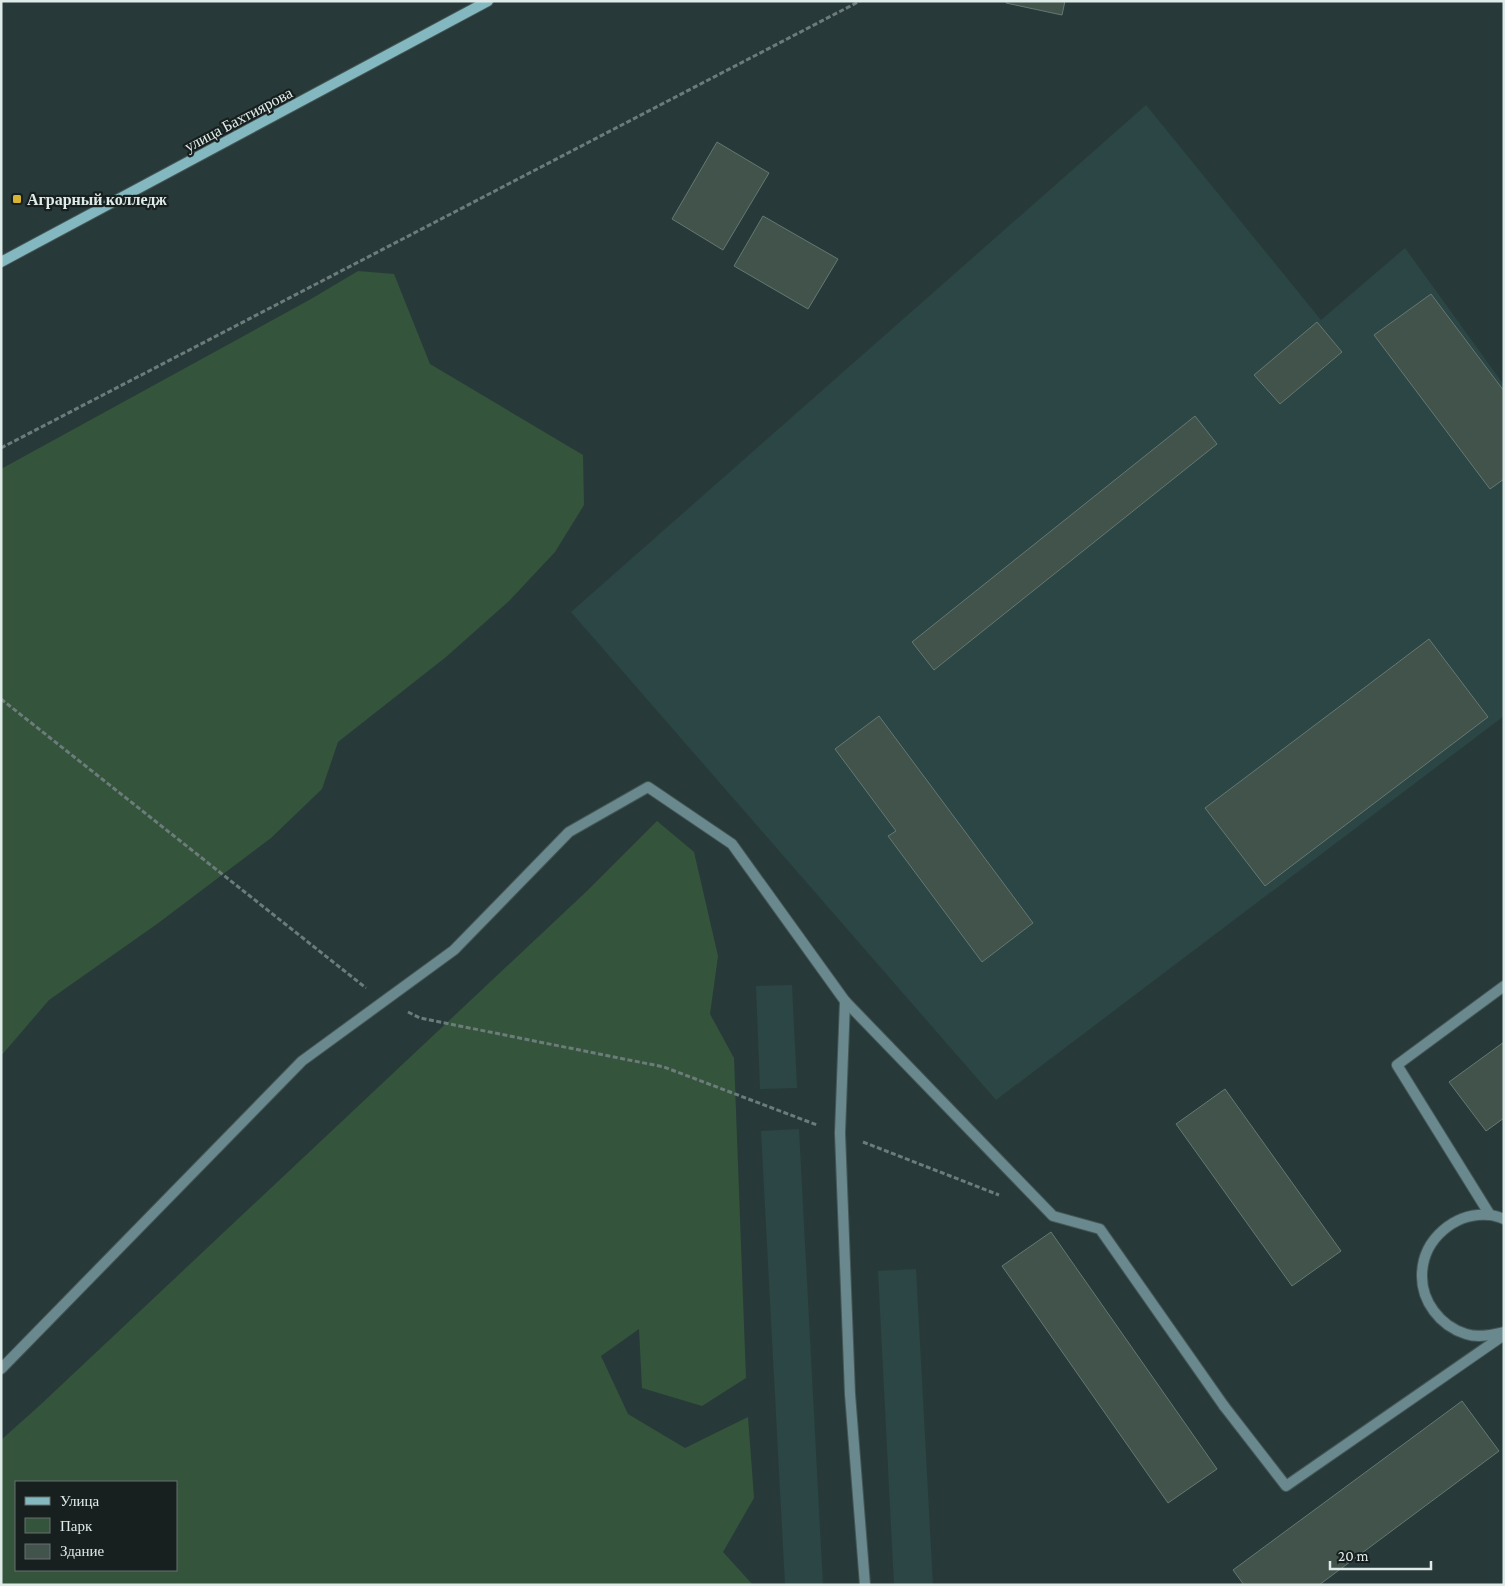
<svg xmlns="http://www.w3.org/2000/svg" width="1505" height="1586" font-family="'Crimson Pro',serif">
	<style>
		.built { fill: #2b4644 }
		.green { fill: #34543b; fill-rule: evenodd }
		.building { fill: #42534c; stroke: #657871 }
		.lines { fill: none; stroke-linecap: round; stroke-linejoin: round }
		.lane-casing { stroke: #445655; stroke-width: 12 }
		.street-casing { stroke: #445655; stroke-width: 12 }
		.secondary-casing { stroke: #445655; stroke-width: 12 }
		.path { stroke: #6c7c7b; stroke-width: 3; stroke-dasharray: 5 2.5; stroke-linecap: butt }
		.lane { stroke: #69898e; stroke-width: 10 }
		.street { stroke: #69898e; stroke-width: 10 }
		.secondary { stroke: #84b8c0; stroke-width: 10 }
		.poi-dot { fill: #d7b434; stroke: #17201f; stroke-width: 2 }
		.labels { text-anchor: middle; stroke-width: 4.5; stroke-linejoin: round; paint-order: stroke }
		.street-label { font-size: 16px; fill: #dfebe9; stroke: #17201f }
		.poi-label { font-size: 16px; font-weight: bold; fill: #dfebe9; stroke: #17201f; text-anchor: start }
	</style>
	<rect width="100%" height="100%" fill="#273a39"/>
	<g class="built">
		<polygon points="1146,105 1321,320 1405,248 1504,385 1504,716 996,1100 571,612"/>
		<polygon points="792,985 797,1088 760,1089 756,986"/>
		<polygon points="799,1129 823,1585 785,1585 761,1131"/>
		<polygon points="916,1269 933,1585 894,1585 878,1271"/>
	</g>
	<g class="green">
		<polygon points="358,271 394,274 430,364 583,455 584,505 555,552 509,601 446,657 338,742 322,789 271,838 157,924 49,1000 1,1056 1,469 311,299"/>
		<path d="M657,821L694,852L718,956L710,1014L734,1058L746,1378L702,1406L642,1388L639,1329L601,1356L628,1414L685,1448L748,1417L754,1498L723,1552L753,1585H1V1440L38,1407L588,890ZM16,1482H176V1570H16Z"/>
	</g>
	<g class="building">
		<polygon points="1006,1 1065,1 1062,15 1006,3"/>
		<polygon points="717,142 769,173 723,250 672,219"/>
		<polygon points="763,216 838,259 808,309 734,266"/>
		<polygon points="1431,294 1504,391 1504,479 1490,489 1374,335"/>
		<polygon points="1317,322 1342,352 1280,404 1254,375"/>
		<polygon points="1195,416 1217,444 934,670 912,642"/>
		<polygon points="1429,639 1488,717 1265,886 1205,808"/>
		<polygon points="879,716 1033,923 982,962 888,836 896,831 835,749"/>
		<polygon points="1504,1042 1504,1118 1486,1131 1449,1082"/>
		<polygon points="1225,1089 1341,1251 1292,1286 1176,1124"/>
		<polygon points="1051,1232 1217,1469 1168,1503 1002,1266"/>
		<polygon points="1462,1401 1499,1451 1319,1585 1244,1585 1233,1570"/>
	</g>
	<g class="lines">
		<g class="lane-casing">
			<g id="lane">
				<polyline points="845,1001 840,1133 850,1394 865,1585"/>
				<polyline points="1490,1215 1397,1065 1504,986"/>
				<path d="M1504,1219C1499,1217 1494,1215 1489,1215C1455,1212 1423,1239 1422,1274C1421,1301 1440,1326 1466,1334C1478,1338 1492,1335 1504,1332"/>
				<polyline points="1,1369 302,1061 454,950 569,832 648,787 732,844 845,1001 1053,1216 1100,1229 1224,1406"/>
			</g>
		</g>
		<g class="street-casing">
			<polyline id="street" points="1224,1406 1286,1486 1504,1335"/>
		</g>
		<g class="secondary-casing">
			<polyline id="secondary" points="1,262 488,1"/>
		</g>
		<g class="path">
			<polyline points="1,448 860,1"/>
			<polyline points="1,699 366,988"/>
			<polyline points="408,1012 420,1018 664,1067 817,1125"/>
			<polyline points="863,1142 999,1195"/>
		</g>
		<use href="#lane" class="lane"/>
		<use href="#street" class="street"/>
		<use href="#secondary" class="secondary"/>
	</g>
	<rect class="poi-dot" x="12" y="194" width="10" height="10" rx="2.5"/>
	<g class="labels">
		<g class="street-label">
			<text transform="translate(238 119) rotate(-28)" y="6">улица Бахтиярова</text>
		</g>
		<g class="poi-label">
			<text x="27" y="205">Аграрный колледж</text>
		</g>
	</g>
	<rect width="1505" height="1586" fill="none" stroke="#dfebe9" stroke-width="5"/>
	<rect x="15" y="1481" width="162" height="90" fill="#17201f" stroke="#677170"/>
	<rect x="25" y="1497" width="25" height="8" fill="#84b8c0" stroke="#677170"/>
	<text x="60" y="1506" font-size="15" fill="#dfebe9">Улица</text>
	<rect x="25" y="1518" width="25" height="15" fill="#34543b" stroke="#677170"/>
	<text x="60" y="1531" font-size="15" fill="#dfebe9">Парк</text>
	<rect x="25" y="1544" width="25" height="15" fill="#42534c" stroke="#677170"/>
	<text x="60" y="1556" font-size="15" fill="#dfebe9">Здание</text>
	<path d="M1330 1561v8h101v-8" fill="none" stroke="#dfebe9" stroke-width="2.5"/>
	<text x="1338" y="1561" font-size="15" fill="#dfebe9" stroke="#17201f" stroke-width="4" paint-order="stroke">20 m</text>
</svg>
